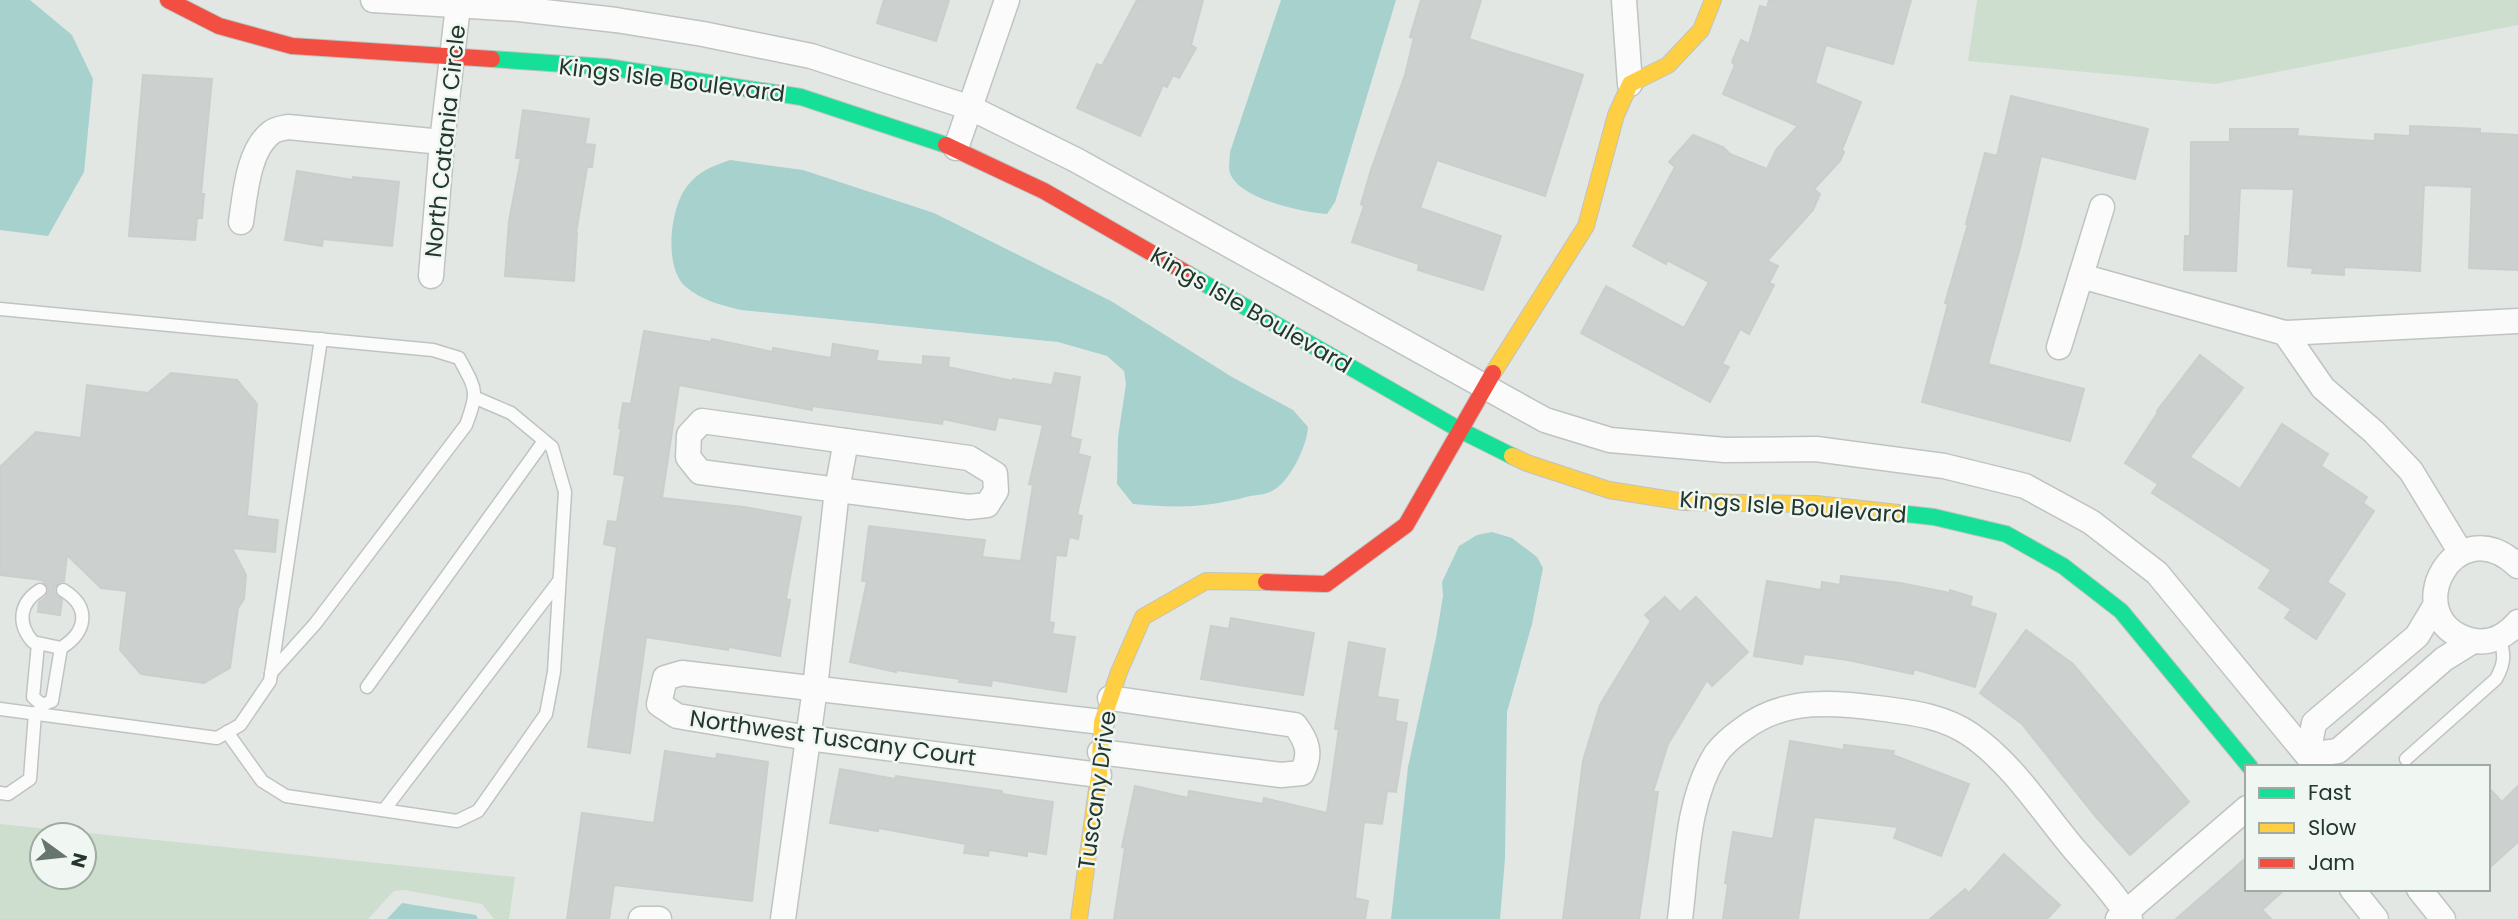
<svg xmlns="http://www.w3.org/2000/svg" width="2518" height="919" font-family="Poppins,sans-serif">
	<style>
		.green { fill: #cddece; fill-rule: evenodd }
		.water { fill: #a7d1cd }
		.building { fill: #ccd0ce; stroke: #cbcfcc; stroke-width: 2 }
		.lines { fill: none; stroke-linecap: round; stroke-linejoin: round }
		.lane-casing { stroke: #bfc4c1; stroke-width: 15 }
		.street-casing { stroke: #bfc4c1; stroke-width: 27 }
		.fast-casing { stroke: #bec4c1; stroke-width: 18 }
		.slow-casing { stroke: #bec4c1; stroke-width: 18 }
		.jam-casing { stroke: #bec4c1; stroke-width: 18 }
		.lane { stroke: #fbfbfb; stroke-width: 12 }
		.street { stroke: #fbfbfb; stroke-width: 24 }
		.fast { stroke: #16e098; stroke-width: 16 }
		.slow { stroke: #ffcf43; stroke-width: 16 }
		.jam { stroke: #f24e42; stroke-width: 16 }
		.labels { text-anchor: middle; stroke-width: 5; stroke-linejoin: round; paint-order: stroke }
		.street-label { font-size: 23px; fill: #23372d; stroke: #f0f6f1 }
	</style>
	<rect width="100%" height="100%" fill="#e2e7e4"/>
	<g class="green">
		<polygon points="1977,0 2518,0 2518,25 2215,84 1968,61"/>
		<path d="M0,824L515,877L509,919H494L482,904L404,890L394,891L368,919H0ZM42,835H84V877H42Z"/>
	</g>
	<g class="water">
		<polygon points="0,0 30,0 72,35 93,79 84,172 48,236 0,230"/>
		<path d="M1281,0H1396L1335,202L1327,214C1302,212 1239,199 1230,173C1228,168 1230,158 1230,152Z"/>
		<path d="M730,160L803,170L934,213L1111,301L1232,377L1293,410L1308,427C1307,446 1290,482 1272,491C1265,495 1254,495 1246,497C1204,508 1176,508 1133,504L1117,484L1118,437L1126,384L1124,371L1107,356L1058,342L741,310C722,305 702,301 686,287C663,268 670,206 688,185C699,171 713,166 730,160Z"/>
		<polygon points="1492,532 1512,538 1537,557 1543,568 1532,624 1507,712 1505,858 1500,919 1391,919 1408,767 1436,638 1443,596 1442,582 1459,546 1477,535"/>
		<polygon points="402,903 476,915 478,919 387,919"/>
	</g>
	<g class="building">
		<polygon points="884,0 949,0 936,41 877,23"/>
		<polygon points="1137,0 1203,0 1191,45 1196,48 1179,78 1173,75 1167,87 1163,85 1140,136 1077,108 1097,64 1102,66"/>
		<polygon points="1421,0 1481,0 1469,39 1583,75 1545,196 1437,160 1420,208 1501,236 1483,290 1418,270 1419,264 1352,242 1364,206 1361,204 1371,170 1405,75 1414,38 1410,37"/>
		<polygon points="1769,0 1911,0 1893,64 1826,45 1815,83 1861,102 1842,150 1844,152 1840,161 1814,189 1820,194 1813,210 1767,261 1778,266 1769,283 1774,285 1749,334 1740,329 1722,364 1729,367 1710,402 1581,333 1606,286 1684,328 1709,282 1667,260 1666,264 1633,246 1675,167 1669,162 1693,135 1723,147 1730,154 1767,169 1776,150 1798,126 1723,94 1735,65 1732,62 1741,40 1749,44 1760,6 1767,8"/>
		<polygon points="143,75 212,79 201,194 204,194 202,218 197,218 195,240 129,236"/>
		<polygon points="2011,96 2148,129 2135,179 2041,156 2021,244 1988,364 2084,389 2070,441 1922,402 1948,304 1945,303 1968,224 1966,224 1985,153 1997,156"/>
		<polygon points="523,110 589,119 585,144 595,145 592,167 587,167 576,233 577,233 574,281 505,276 509,221 521,158 516,158"/>
		<polygon points="2410,126 2480,129 2480,133 2518,135 2518,270 2469,268 2472,187 2424,185 2420,271 2344,267 2344,275 2312,273 2313,268 2288,266 2294,189 2240,188 2236,271 2184,270 2185,236 2190,236 2191,142 2230,142 2230,129 2298,129 2297,136 2375,141 2375,134 2410,136"/>
		<polygon points="297,171 353,180 353,177 399,182 392,246 323,239 322,246 285,240"/>
		<polygon points="644,331 711,342 712,339 773,352 773,348 831,358 833,344 878,351 876,361 923,365 923,356 949,358 948,367 1013,381 1013,379 1052,385 1055,373 1080,377 1070,437 1081,440 1078,454 1090,457 1077,515 1082,516 1078,539 1069,537 1066,556 1056,555 1049,622 1054,623 1052,634 1075,637 1066,692 992,680 991,686 959,682 960,679 896,670 896,672 850,662 867,581 862,581 869,526 985,540 982,557 1021,561 1033,485 1029,484 1043,425 998,417 995,430 943,419 942,424 812,406 812,410 679,385 662,498 744,507 801,517 786,599 790,600 780,656 729,647 728,650 646,637 630,753 588,747 617,547 604,544 608,521 617,522 625,476 614,474 621,429 619,428 623,403 631,404"/>
		<polygon points="2200,355 2243,388 2190,457 2240,489 2282,424 2328,454 2321,466 2367,497 2363,503 2374,511 2327,582 2345,594 2316,639 2285,618 2291,609 2259,588 2271,570 2152,493 2158,484 2125,463 2158,412 2157,411"/>
		<polygon points="171,373 237,380 257,404 247,516 278,520 275,552 232,548 246,575 244,599 238,608 230,668 204,683 141,674 120,650 127,591 101,588 67,555 64,581 59,582 54,588 55,594 62,600 60,615 38,612 39,602 46,597 49,590 42,580 0,575 0,467 36,432 81,438 87,385 148,393"/>
		<polygon points="1841,576 1900,583 1950,593 1950,590 1972,597 1970,606 1996,614 1975,687 1914,669 1913,674 1848,660 1804,654 1802,664 1754,656 1767,581 1821,590 1822,582 1840,585"/>
		<polygon points="1665,597 1680,612 1696,597 1748,652 1712,686 1707,680 1668,744 1653,792 1658,792 1639,919 1563,919 1583,761 1600,705 1651,621 1645,615"/>
		<polygon points="1231,618 1314,633 1303,695 1201,679 1211,626 1229,629"/>
		<polygon points="2026,630 2073,664 2189,802 2130,855 2096,817 2022,724 1980,693"/>
		<polygon points="1349,642 1385,649 1377,697 1398,700 1395,721 1407,723 1396,792 1387,791 1382,824 1364,822 1355,898 1368,901 1365,919 1114,919 1125,848 1122,847 1135,786 1188,798 1189,791 1263,804 1264,798 1327,813 1339,729 1335,729"/>
		<polygon points="1790,741 1844,750 1844,745 1894,751 1893,755 1969,784 1941,856 1894,838 1898,827 1814,817 1798,919 1723,919 1728,884 1725,883 1733,832 1773,839"/>
		<polygon points="665,751 716,759 717,754 768,762 752,901 614,885 609,919 567,919 582,813 654,823"/>
		<polygon points="840,769 895,779 896,776 1002,791 1002,794 1053,802 1046,854 1027,851 1027,856 989,850 988,856 964,853 966,844 878,828 878,831 830,823"/>
		<polygon points="2518,786 2518,842 2488,869 2488,787 2502,802"/>
		<polygon points="2004,854 2060,905 2047,919 1930,919 1965,889 1969,893"/>
		<polygon points="2247,857 2247,889 2285,889 2262,910 2271,919 2176,919"/>
	</g>
	<g class="lines">
		<g class="lane-casing">
			<g id="lane">
				<path d="M0,309L433,350L459,358C476,390 479,390 466,425L315,624L271,673"/>
				<path d="M40,590C19,603 17,624 33,642L61,648C87,632 91,607 63,590"/>
				<polyline points="38,644 33,697 42,705 52,701 61,648"/>
				<polyline points="367,687 544,441"/>
				<polyline points="0,709 217,738 240,725 270,681 321,339"/>
				<polyline points="227,732 262,781 286,796 457,821 478,811 546,714 554,672 565,492 552,447 511,413 476,398"/>
				<path d="M2406,759L2496,679C2505,663 2505,654 2499,637"/>
				<polyline points="0,793 8,794 30,779 35,713"/>
				<polyline points="384,810 559,581"/>
			</g>
		</g>
		<g class="street-casing">
			<g id="street">
				<polyline points="373,0 519,9 616,20 703,34 811,56 971,108 1076,160 1545,420 1610,440 1725,450 1816,449 1944,466 2025,486 2091,522 2157,573 2317,767"/>
				<polyline points="1624,0 1630,84"/>
				<polyline points="956,148 1007,0"/>
				<path d="M241,222C245,195 248,149 272,132C276,129 283,128 288,127L442,142"/>
				<polyline points="431,276 442,142 458,6"/>
				<polyline points="2081,276 2285,333 2518,321"/>
				<polyline points="2285,333 2323,388 2374,432 2411,471 2461,553"/>
				<polyline points="2059,347 2102,207"/>
				<polygon points="702,421 969,458 995,474 996,491 987,505 969,507 700,472 688,457 689,435"/>
				<path d="M2518,566C2454,505 2396,619 2470,640C2489,645 2506,636 2518,622"/>
				<path d="M1100,752L1281,775L1302,773C1312,753 1307,741 1295,725L1110,698"/>
				<polyline points="2308,755 2338,751 2444,659 2473,641"/>
				<polyline points="2308,755 2314,723 2417,636 2435,606"/>
				<polyline points="1099,775 808,738 677,716 659,704 665,678 682,673 1102,722"/>
				<polyline points="2352,889 2376,919"/>
				<polyline points="2419,889 2443,919"/>
				<polyline points="641,919 659,919"/>
				<polyline points="783,919 815,688 837,490 846,441"/>
				<path d="M1680,919C1687,865 1686,801 1716,754C1723,744 1733,736 1743,729C1785,697 1836,702 1885,709C1916,713 1945,717 1971,735C2012,763 2042,811 2074,849C2093,871 2115,894 2130,919"/>
				<polyline points="2118,919 2247,808"/>
			</g>
		</g>
		<g class="fast-casing">
			<g id="fast">
				<polyline points="492,59 607,67 801,97 946,145"/>
				<polyline points="1188,274 1460,430 1512,456"/>
				<polyline points="1898,513 1934,517 2006,534 2063,566 2121,611 2250,767"/>
			</g>
		</g>
		<g class="slow-casing">
			<g id="slow">
				<polyline points="1493,373 1586,226 1616,115 1630,84 1668,65 1701,30 1713,0"/>
				<polyline points="1512,456 1527,463 1609,490 1684,502 1816,504 1898,513"/>
				<polyline points="1079,919 1099,775 1102,722 1119,672 1143,617 1206,581 1266,582"/>
			</g>
		</g>
		<g class="jam-casing">
			<g id="jam">
				<polyline points="168,0 219,26 292,46 492,59"/>
				<polyline points="946,145 1044,191 1188,274"/>
				<polyline points="1266,582 1326,584 1406,525 1493,373"/>
			</g>
		</g>
		<use href="#lane" class="lane"/>
		<use href="#street" class="street"/>
		<use href="#fast" class="fast"/>
		<use href="#slow" class="slow"/>
		<use href="#jam" class="jam"/>
	</g>
	<g class="labels">
		<g class="street-label">
			<text transform="translate(672 80) rotate(7)" y="8">Kings Isle Boulevard</text>
			<text transform="translate(445 141) rotate(-84)" y="8">North Catania Circle</text>
			<text transform="translate(1251 310) rotate(30)" y="8">Kings Isle Boulevard</text>
			<text transform="translate(1793 507) rotate(4)" y="8">Kings Isle Boulevard</text>
			<text transform="translate(833 738) rotate(8)" y="8">Northwest Tuscany Court</text>
			<text transform="translate(1097 790) rotate(-82)" y="8">Tuscany Drive</text>
		</g>
	</g>
	<rect x="2245" y="765" width="245" height="126" fill="#f0f6f1" stroke="#9eaaa3" stroke-width="2"/>
	<rect x="2259" y="788" width="35" height="10" fill="#16e098" stroke="#9eaaa3" stroke-width="2"/>
	<text x="2308" y="800" font-size="21" fill="#23372d">Fast</text>
	<rect x="2259" y="823" width="35" height="10" fill="#ffcf43" stroke="#9eaaa3" stroke-width="2"/>
	<text x="2308" y="835" font-size="21" fill="#23372d">Slow</text>
	<rect x="2259" y="858" width="35" height="10" fill="#f24e42" stroke="#9eaaa3" stroke-width="2"/>
	<text x="2308" y="870" font-size="21" fill="#23372d">Jam</text>
	<g transform="translate(63 856) rotate(105)"><circle r="33" fill="#f0f6f1" stroke="#9eaaa3" stroke-width="2"/>
	<path d="M0-5L12 26L0 18L-12 26Z" fill="#66756d"/>
	<text y="-10" font-size="19" font-weight="bold" text-anchor="middle" fill="#23372d">N</text>
	</g>
</svg>
